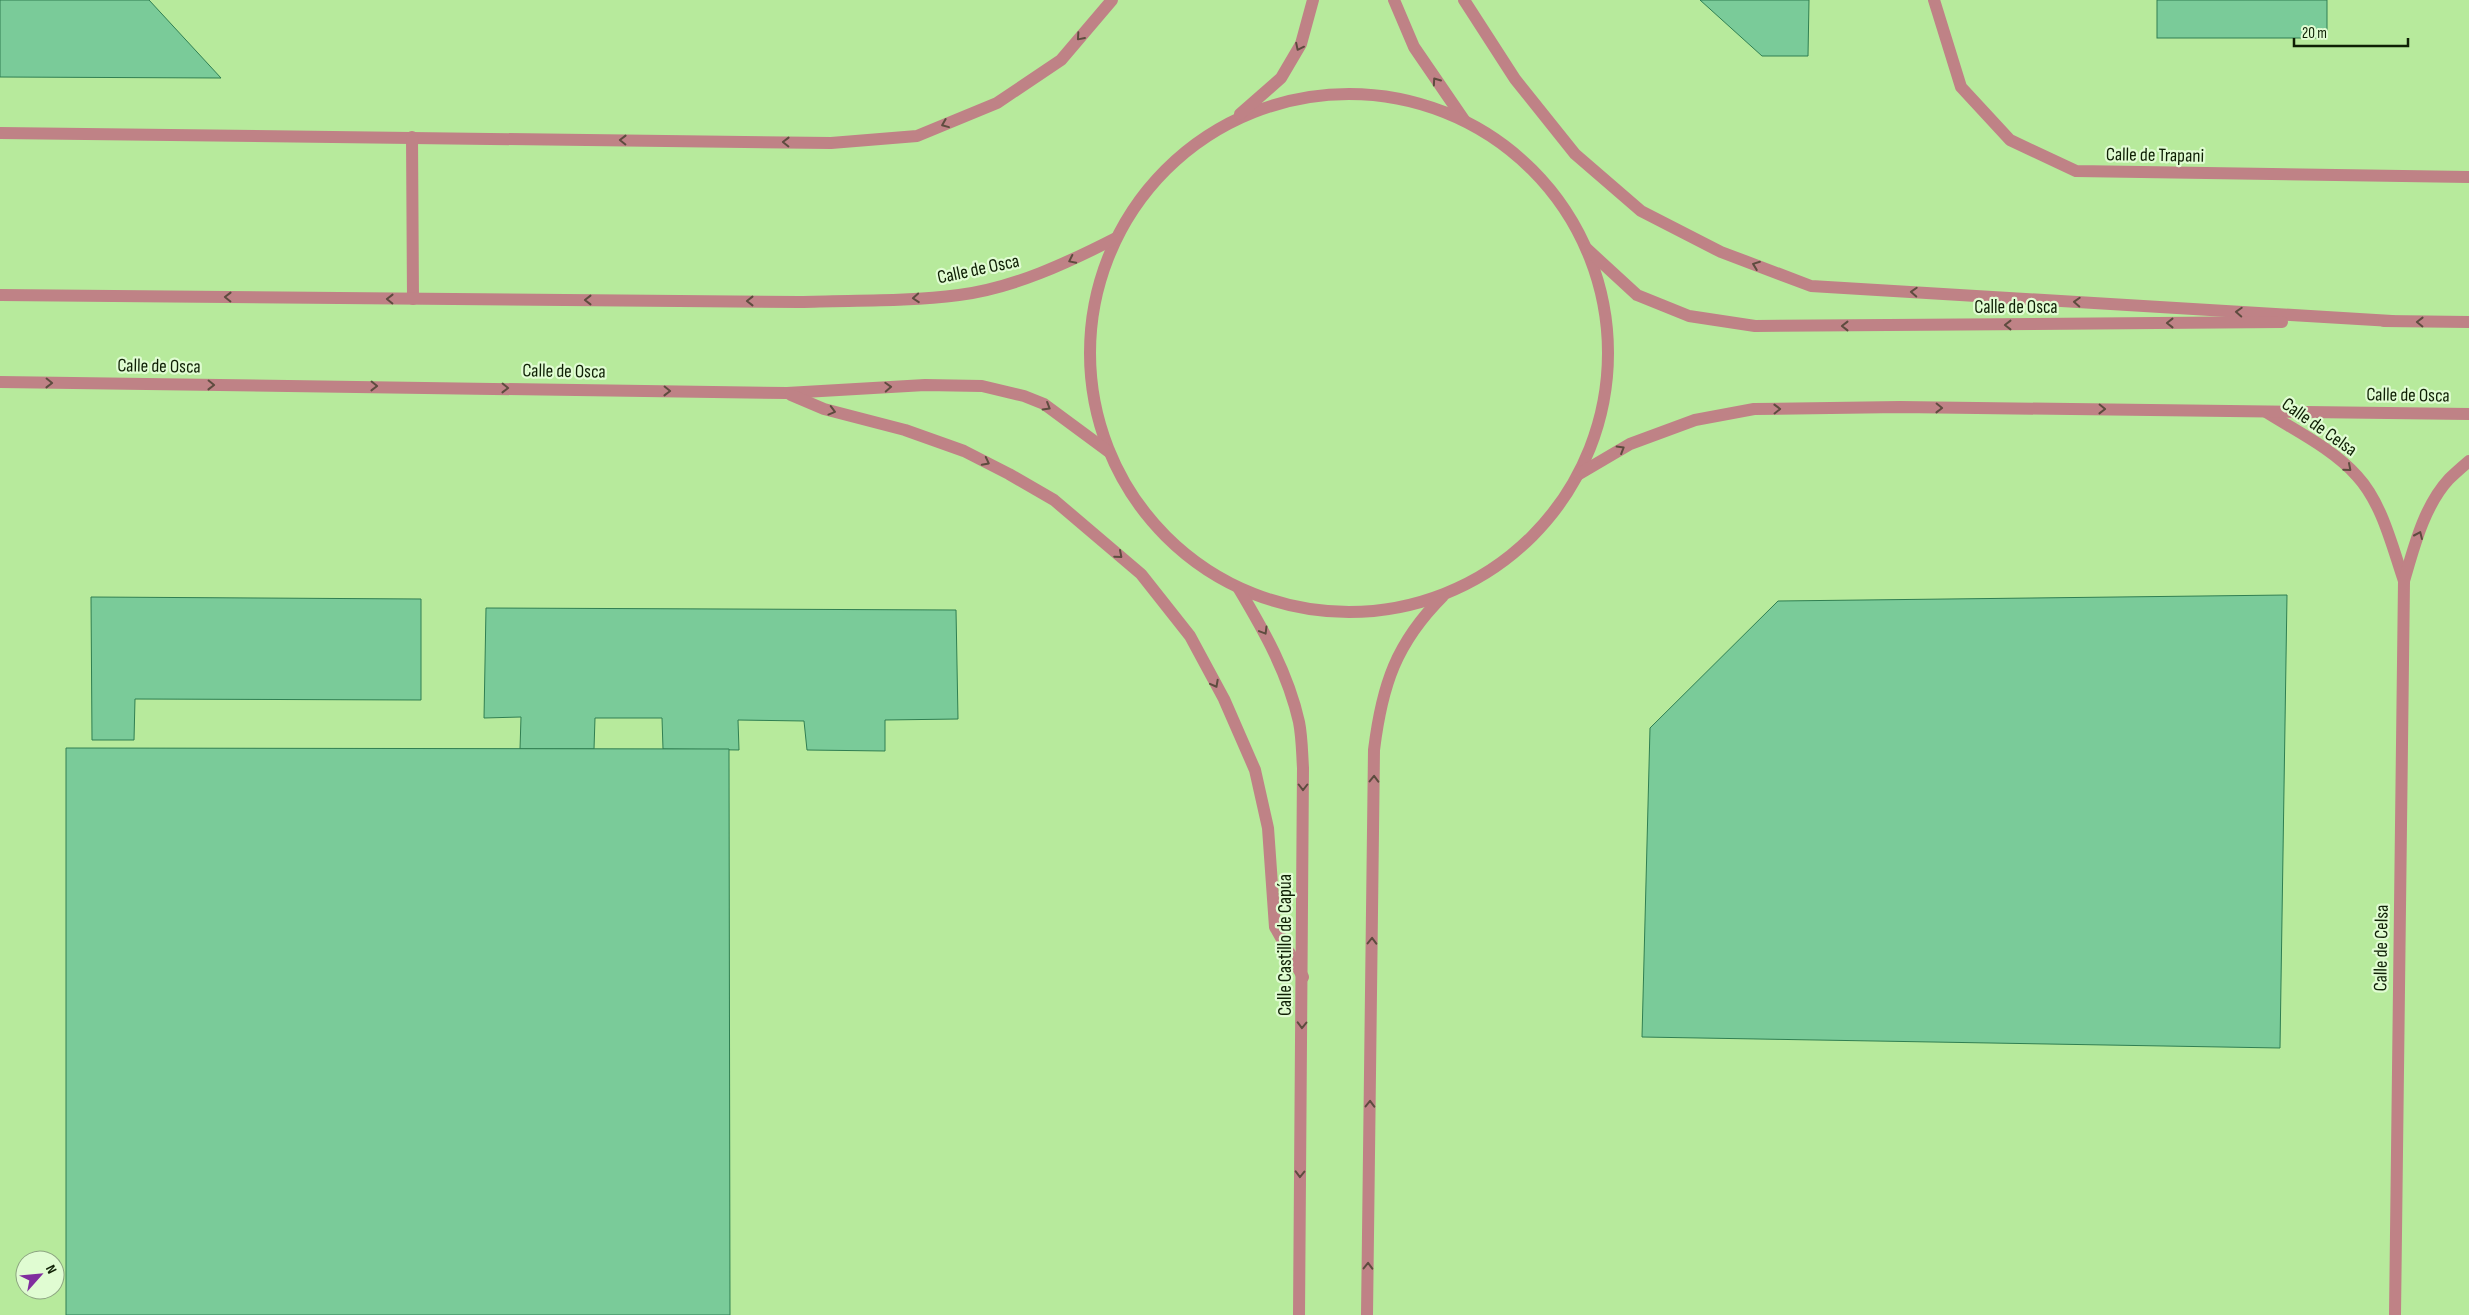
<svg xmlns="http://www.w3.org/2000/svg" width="2469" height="1315" font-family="'Sofia Sans Condensed',sans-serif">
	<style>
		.built { fill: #b7ea9c; fill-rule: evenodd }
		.building { fill: #7acb99; stroke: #307f52 }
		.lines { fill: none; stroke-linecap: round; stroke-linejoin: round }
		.minor { stroke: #bf8286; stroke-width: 12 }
		.oneway { stroke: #5e4c3f }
		.labels { text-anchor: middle; stroke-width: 4.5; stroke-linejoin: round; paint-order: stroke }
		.street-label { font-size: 19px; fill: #0f2005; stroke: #e0fcd2 }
	</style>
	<rect width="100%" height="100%" fill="#c6f5ae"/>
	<path class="built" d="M0,0H2469V1315H0ZM25,1260H55V1290H25Z"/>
	<g class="building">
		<polygon points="0,0 149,0 221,78 0,77"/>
		<polygon points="1700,0 1809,0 1808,56 1762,56"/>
		<rect x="2157" y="0" width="170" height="38"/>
		<polygon points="2287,595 2280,1048 1642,1037 1650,728 1778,601"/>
		<polygon points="91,597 421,599 421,700 135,699 134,740 92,740"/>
		<polygon points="486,608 956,610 958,719 885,720 885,751 807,750 804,721 738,720 739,750 663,749 662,718 595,718 594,749 520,749 521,717 484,718"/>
		<polygon points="66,748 729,749 730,1315 66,1315"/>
	</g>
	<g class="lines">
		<g class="minor">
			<polyline points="1394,0 1414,47 1464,120"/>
			<polyline points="1464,0 1515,79 1575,154 1641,211 1721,252 1811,286 2392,321"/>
			<polyline points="1934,0 1961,87 2010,140 2076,171 2469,177"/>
			<circle cx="1349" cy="353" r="259"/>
			<polyline points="1240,114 1281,78 1301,44 1313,0"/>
			<polyline points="0,133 831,143 917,136 997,103 1061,60 1112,0"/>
			<polyline points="412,137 413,299"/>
			<polyline points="1587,249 1637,295 1689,316 1755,326 2282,322"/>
			<path d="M0,295L799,302C852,300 906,302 959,295C1014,288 1067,263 1116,238"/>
			<polyline points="2384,321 2469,322"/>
			<polyline points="0,382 787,393 925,385 982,386 1024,396 1044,404 1109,452"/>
			<polyline points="791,395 824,409 905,430 964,451 1009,474 1054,500 1141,574 1190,636 1224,699 1255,770 1268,828 1275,927 1303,977"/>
			<path d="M2266,412C2296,431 2333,449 2357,476C2382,503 2392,546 2404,581"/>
			<polyline points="1579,474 1630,444 1695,420 1754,409 1900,407 2469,414"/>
			<path d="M1239,589C1264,631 1288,673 1299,722C1302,737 1302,753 1303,768L1299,1315"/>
			<path d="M1367,1315L1374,750C1382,685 1396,643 1443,596"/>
			<path d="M2395,1315L2404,581C2414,547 2424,506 2449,479C2455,473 2462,467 2469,461"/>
		</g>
	</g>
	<defs><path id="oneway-chevron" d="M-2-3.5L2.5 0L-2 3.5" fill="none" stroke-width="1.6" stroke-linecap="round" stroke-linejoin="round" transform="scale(1.25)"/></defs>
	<g class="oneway">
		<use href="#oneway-chevron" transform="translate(1080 37) rotate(131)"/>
		<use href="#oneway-chevron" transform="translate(1299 47) rotate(116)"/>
		<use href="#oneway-chevron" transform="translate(1436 81) rotate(-125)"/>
		<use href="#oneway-chevron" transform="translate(945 124) rotate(158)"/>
		<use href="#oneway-chevron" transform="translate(623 140) rotate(-179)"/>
		<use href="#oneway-chevron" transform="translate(786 142) rotate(-179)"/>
		<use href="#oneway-chevron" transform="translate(1072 260) rotate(154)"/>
		<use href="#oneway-chevron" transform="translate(1756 265) rotate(-159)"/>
		<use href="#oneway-chevron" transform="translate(1914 292) rotate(-177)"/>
		<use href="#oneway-chevron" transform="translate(228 297) rotate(-179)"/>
		<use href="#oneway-chevron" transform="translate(916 298) rotate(176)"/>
		<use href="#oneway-chevron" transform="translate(390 299) rotate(-179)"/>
		<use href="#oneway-chevron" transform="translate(588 300) rotate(-180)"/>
		<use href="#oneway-chevron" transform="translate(750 301) rotate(-180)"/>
		<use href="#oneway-chevron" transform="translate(2077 302) rotate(-177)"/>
		<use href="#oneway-chevron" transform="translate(2239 312) rotate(-177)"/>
		<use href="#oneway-chevron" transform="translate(2420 322) rotate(-179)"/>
		<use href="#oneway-chevron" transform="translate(2170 323) rotate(180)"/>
		<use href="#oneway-chevron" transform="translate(2008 325) rotate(180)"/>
		<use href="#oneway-chevron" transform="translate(1845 326) rotate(-180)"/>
		<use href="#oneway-chevron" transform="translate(49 383) rotate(1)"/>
		<use href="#oneway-chevron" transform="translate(211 385) rotate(1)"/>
		<use href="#oneway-chevron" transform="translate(374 386) rotate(1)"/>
		<use href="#oneway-chevron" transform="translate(888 387) rotate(-3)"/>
		<use href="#oneway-chevron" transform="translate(505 388) rotate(1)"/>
		<use href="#oneway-chevron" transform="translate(667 391) rotate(1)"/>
		<use href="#oneway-chevron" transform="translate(1047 407) rotate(31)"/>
		<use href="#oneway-chevron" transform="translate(1939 408) rotate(1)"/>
		<use href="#oneway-chevron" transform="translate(1777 409) rotate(-1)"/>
		<use href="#oneway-chevron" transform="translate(2102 409) rotate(1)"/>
		<use href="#oneway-chevron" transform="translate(832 411) rotate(15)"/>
		<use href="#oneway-chevron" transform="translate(1621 449) rotate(-31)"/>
		<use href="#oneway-chevron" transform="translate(986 462) rotate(27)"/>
		<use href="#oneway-chevron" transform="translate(2348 468) rotate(41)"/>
		<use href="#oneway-chevron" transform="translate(2419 535) rotate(-66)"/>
		<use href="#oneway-chevron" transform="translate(1119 555) rotate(41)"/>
		<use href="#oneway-chevron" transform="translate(1264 631) rotate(59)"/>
		<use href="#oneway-chevron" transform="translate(1215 684) rotate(62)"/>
		<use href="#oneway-chevron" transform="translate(1374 779) rotate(-89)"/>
		<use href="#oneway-chevron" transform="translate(1303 787) rotate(90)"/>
		<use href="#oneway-chevron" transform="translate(1372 941) rotate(-89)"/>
		<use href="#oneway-chevron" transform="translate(1302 1025) rotate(91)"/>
		<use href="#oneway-chevron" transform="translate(1370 1104) rotate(-89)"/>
		<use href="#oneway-chevron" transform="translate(1300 1174) rotate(91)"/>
		<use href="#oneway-chevron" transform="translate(1368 1266) rotate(-89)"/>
	</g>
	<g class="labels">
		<g class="street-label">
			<text transform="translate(2155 154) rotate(1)" y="7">Calle de Trapani</text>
			<text transform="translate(978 268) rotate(-12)" y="7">Calle de Osca</text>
			<text x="2016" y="313">Calle de Osca</text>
			<text transform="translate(159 365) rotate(1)" y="7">Calle de Osca</text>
			<text transform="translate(564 370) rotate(1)" y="7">Calle de Osca</text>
			<text transform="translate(2408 394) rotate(1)" y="7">Calle de Osca</text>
			<text transform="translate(2320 426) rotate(35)" y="7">Calle de Celsa</text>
			<text transform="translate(1284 945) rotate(-90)" y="7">Calle Castillo de Capúa</text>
			<text transform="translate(2380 948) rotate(-89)" y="7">Calle de Celsa</text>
		</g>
	</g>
	<g transform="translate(40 1275) rotate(63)"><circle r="24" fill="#e0fcd2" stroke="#8ca480"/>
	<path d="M0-4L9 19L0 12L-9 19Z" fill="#802e9e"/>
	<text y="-8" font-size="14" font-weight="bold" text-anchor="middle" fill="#0f2005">N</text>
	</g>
	<path d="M2294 38v8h114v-8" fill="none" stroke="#0f2005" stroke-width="2.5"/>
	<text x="2302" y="38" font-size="15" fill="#0f2005" stroke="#e0fcd2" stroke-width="4" paint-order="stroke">20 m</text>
</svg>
